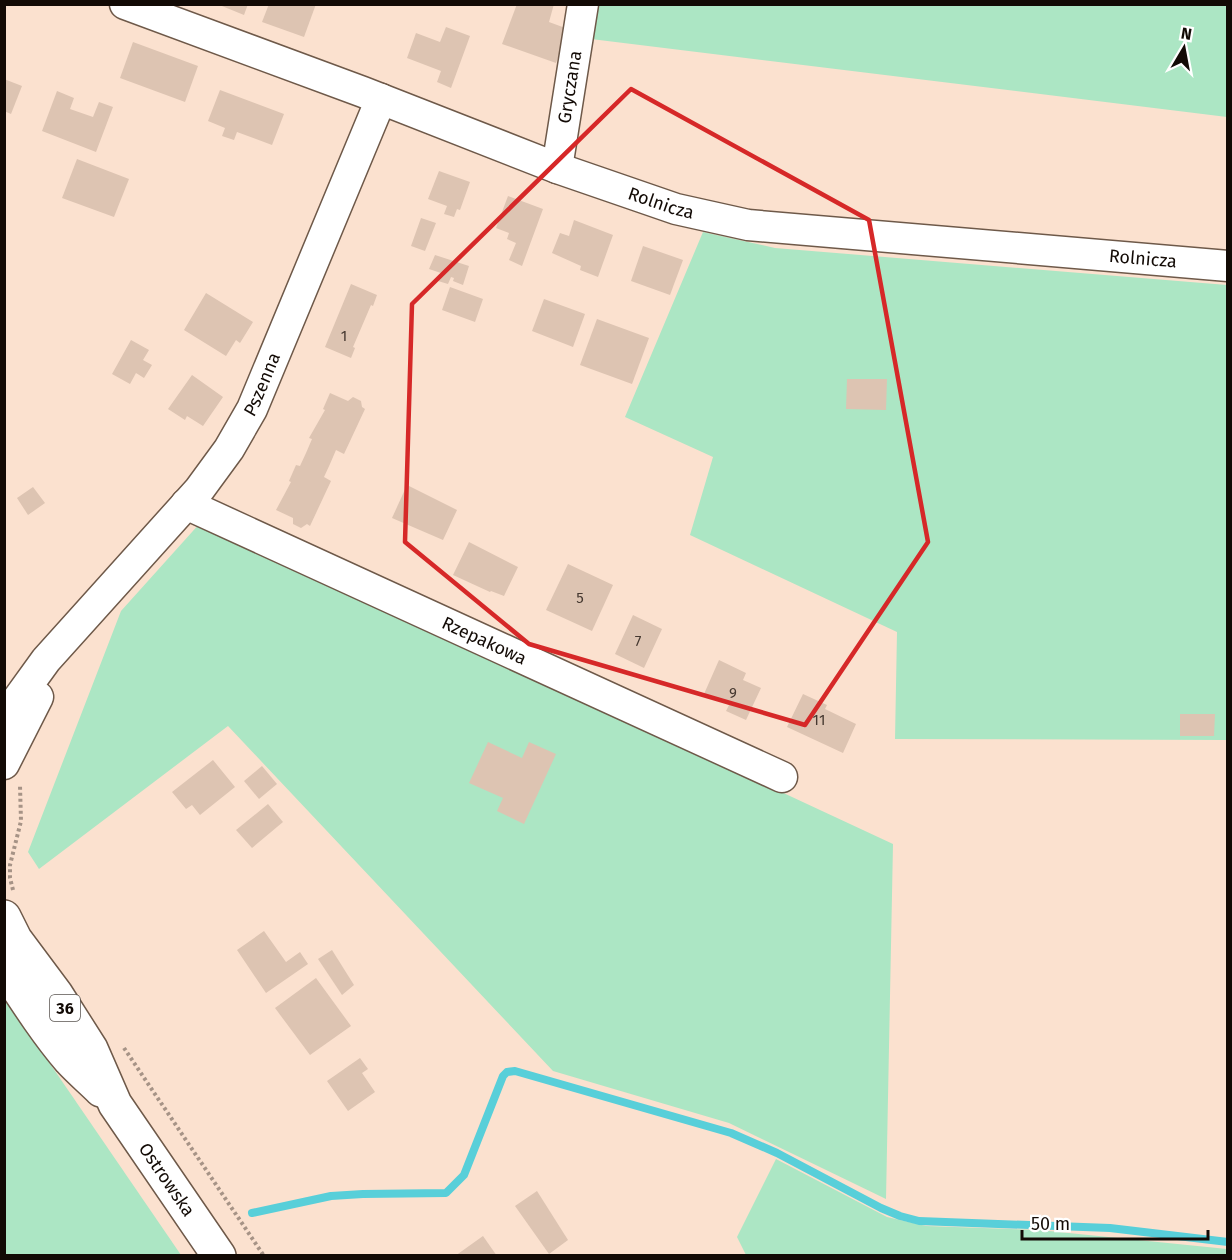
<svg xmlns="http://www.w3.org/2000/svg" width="1232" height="1260" font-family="'Fira Sans',sans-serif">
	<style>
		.green { fill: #ace6c4 }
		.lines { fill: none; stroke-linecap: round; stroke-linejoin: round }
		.stream { stroke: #58cfd9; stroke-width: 8 }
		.building { fill: #ddc4b2 }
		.minor-casing { stroke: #6e5949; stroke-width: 33 }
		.major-casing { stroke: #6e5949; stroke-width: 36 }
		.path { stroke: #a69386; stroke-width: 4; stroke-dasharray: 3 3; stroke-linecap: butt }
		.minor { stroke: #fff; stroke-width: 30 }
		.major { stroke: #fff; stroke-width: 33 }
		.marked { fill: none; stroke: #d62828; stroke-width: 4.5; stroke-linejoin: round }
		.labels { text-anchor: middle; stroke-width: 6; stroke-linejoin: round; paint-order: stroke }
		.number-label { font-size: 15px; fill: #453830 }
		.shield { fill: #fff; stroke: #595450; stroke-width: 1.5 }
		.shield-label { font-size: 16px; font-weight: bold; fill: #120a05 }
		.street-label { font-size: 18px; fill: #120a05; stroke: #fff }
	</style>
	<rect width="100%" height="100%" fill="#fbe1cf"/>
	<g class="green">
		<polygon points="597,5 1227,5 1227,117 591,39"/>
		<polygon points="703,232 775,248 1227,285 1227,740 895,739 897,632 690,535 713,457 625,417"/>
		<polygon points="201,522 893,844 886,1199 729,1123 553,1071 228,726 39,869 28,852 121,611"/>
		<polygon points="5,998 181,1255 5,1255"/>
		<polygon points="776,1159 887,1217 926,1226 1039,1230 1227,1249 1227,1255 746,1255 737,1237"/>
	</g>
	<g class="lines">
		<polyline class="stream" points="252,1213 331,1196 363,1194 446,1193 464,1175 503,1076 507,1072 515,1071 731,1133 777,1153 881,1208 900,1216 919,1221 1110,1228 1228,1242"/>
	</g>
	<g class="building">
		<polygon points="217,4 248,4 244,15"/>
		<polygon points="269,4 316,4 304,37 262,22"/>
		<polygon points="517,4 554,4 549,22 568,29 556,63 502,44"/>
		<polygon points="446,27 470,36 451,88 437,82 441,71 407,58 416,33 440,42"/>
		<polygon points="133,42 198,66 185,102 120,78"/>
		<polygon points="4,79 22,86 11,114 4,111"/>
		<polygon points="220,90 284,114 272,145 237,132 234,140 222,136 225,128 208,121"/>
		<polygon points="57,91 74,98 70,109 93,117 99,102 113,107 96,152 42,131"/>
		<polygon points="77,159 129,179 114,217 62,198"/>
		<polygon points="439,171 470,182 460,210 457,209 454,217 444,214 447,206 428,199"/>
		<polygon points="508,196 543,209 522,266 509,260 516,243 507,239 509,233 496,228"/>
		<polygon points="421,218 436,223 425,251 411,246"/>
		<polygon points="574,220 613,235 598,277 580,270 581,266 552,253 560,233 569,236"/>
		<polygon points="643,246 683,260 670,295 631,281"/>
		<polygon points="435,255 469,266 463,285 453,281 454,278 451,277 448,284 438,281 441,273 429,269"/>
		<polygon points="351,284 377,295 373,306 371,305 353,347 355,348 351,358 325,347"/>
		<polygon points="450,287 483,299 475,322 442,310"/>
		<polygon points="206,293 253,322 240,343 236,340 226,356 184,330"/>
		<polygon points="544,299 585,314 573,347 532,331"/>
		<polygon points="597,319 649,338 632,384 580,365"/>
		<polygon points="131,340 149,350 143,360 152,365 144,378 136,373 130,384 112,374"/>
		<polygon points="192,375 223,397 203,426 187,416 185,420 168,409"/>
		<polygon points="847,379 887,379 886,410 846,409"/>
		<polygon points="330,393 348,401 353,397 361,401 362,407 365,409 344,454 336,450 330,464 324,477 331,481 310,526 307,524 301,528 293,524 293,518 276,510 291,482 289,481 296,465 300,466 306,453 312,439 309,438 325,410 323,409"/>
		<polygon points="407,485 457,510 443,540 392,518"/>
		<polygon points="33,487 45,503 28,515 17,498"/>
		<polygon points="469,542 518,567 504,596 491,591 490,592 453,575"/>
		<polygon points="568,564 613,585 592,631 546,610"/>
		<polygon points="633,615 662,629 644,668 615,654"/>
		<polygon points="719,660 746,673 743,680 761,688 746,720 726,711 729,705 704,694"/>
		<polygon points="803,694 827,705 825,709 856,724 843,753 787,727"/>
		<polygon points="1180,714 1215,714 1214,736 1180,736"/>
		<polygon points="488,742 522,758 529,742 556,754 524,824 497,811 503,798 469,783"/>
		<polygon points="213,760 235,787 200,815 192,805 186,809 172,792"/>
		<polygon points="262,766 277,784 259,799 244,781"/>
		<polygon points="268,804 283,822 252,848 236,830"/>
		<polygon points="264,931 286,962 300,952 308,964 266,993 237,950"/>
		<polygon points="332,950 354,985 342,995 318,959"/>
		<polygon points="316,978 351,1026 310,1055 275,1008"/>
		<polygon points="360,1058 368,1069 362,1073 375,1092 348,1111 327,1081"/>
		<polygon points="537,1191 568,1240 549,1254 515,1206"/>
		<polygon points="483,1236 497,1256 455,1256"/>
	</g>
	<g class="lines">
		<g class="minor-casing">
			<g id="minor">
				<path id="s1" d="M125,4L363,92L557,168L676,209L748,225L1228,266"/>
				<path id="s2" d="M557,168L583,4"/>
				<path id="s3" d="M186,504L782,777"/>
				<path id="s4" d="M4,718L46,660L199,490L229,449L252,409L381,99"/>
				<polyline points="4,764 38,697"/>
			</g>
		</g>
		<g class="major-casing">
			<g id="major">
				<path id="s5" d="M4,917L15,939L56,994L91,1049L115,1104L219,1256"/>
				<path d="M4,967C25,999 46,1032 70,1060C80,1071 91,1080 101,1090"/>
			</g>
		</g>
		<g class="path">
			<polyline points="13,890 10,878 10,865 21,821 20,786"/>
			<polyline points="124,1048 264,1256"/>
		</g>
		<use href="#minor" class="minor"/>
		<use href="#major" class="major"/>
	</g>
	<path class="marked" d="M631,89L869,220L928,542L805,725L529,644L405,542L412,304Z"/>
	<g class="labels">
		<g class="number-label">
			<text x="344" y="341">1</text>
			<text x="580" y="603">5</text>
			<text x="638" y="646">7</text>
			<text x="733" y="698">9</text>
			<text x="819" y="725">11</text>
		</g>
		<rect class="shield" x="50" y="995" width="30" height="26" rx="4.5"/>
		<g class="shield-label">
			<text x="65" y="1014">36</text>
		</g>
		<g class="street-label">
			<text dy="6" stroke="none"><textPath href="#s2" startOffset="82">Gryczana</textPath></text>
			<text dy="6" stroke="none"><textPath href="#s1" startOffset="572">Rolnicza</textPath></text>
			<text dy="6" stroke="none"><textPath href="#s1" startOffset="1058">Rolnicza</textPath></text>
			<text dy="6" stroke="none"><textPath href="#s4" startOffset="424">Pszenna</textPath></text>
			<text dy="6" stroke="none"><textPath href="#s3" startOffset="328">Rzepakowa</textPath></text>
			<text dy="6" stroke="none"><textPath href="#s5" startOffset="310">Ostrowska</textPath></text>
		</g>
	</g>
	<rect width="1232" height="1260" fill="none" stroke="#120a05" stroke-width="12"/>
	<g transform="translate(1184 48) rotate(10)" stroke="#ffffff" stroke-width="4.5" paint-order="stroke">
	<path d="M0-4.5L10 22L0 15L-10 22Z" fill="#120a05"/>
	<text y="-9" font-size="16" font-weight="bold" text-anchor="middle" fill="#120a05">N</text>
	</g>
	<path d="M1022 1230v9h186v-9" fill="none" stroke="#120a05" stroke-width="3"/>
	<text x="1031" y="1230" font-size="18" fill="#120a05" stroke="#ffffff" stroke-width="4.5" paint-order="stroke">50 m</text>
</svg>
